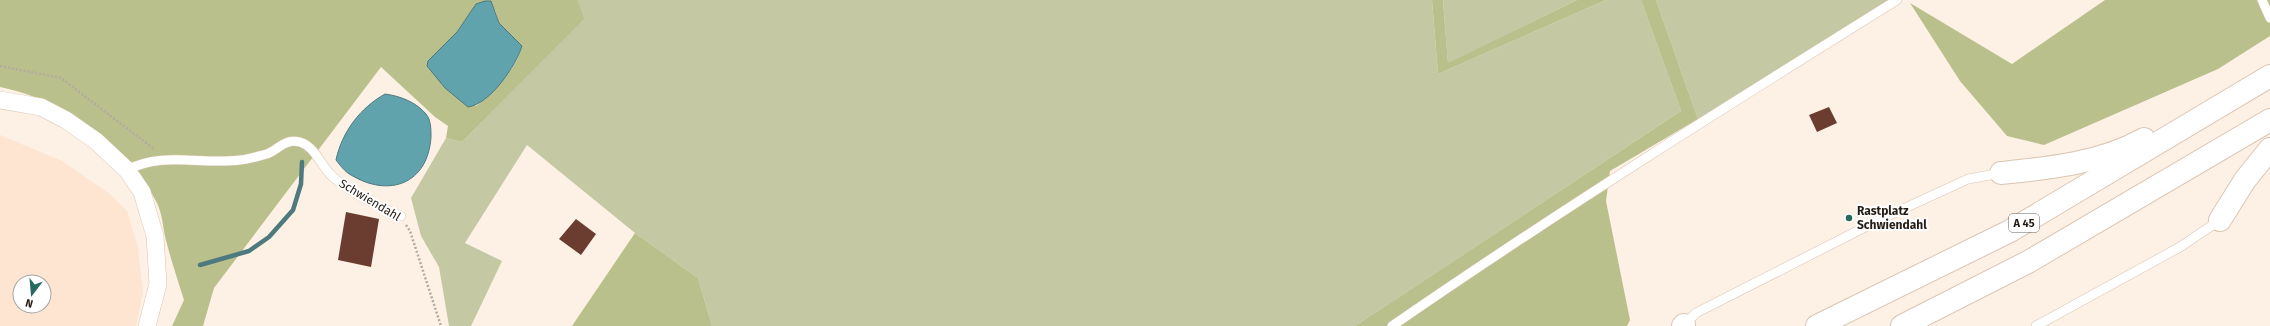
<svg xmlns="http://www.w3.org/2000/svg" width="2270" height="326" font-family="'Fira Sans',sans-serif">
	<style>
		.built { fill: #fde5d2; fill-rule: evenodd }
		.green { fill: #c4c9a4 }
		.forest { fill: #b9c08c; fill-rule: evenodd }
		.water { fill: #60a3ad; stroke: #4e7a7f }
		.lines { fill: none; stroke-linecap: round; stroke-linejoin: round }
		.stream { stroke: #4e7a7f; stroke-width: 4.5 }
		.building { fill: #6b3c30 }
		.service-casing { stroke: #dbc5b2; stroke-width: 10 }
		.minor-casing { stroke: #dbc5b2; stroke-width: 18 }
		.motorway-casing { stroke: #dbc5b2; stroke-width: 24 }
		.path { stroke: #b5aaa0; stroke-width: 2.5; stroke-dasharray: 2 2; stroke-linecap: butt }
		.service { stroke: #fff; stroke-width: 9 }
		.minor { stroke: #fff; stroke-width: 17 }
		.motorway { stroke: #fff; stroke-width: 22 }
		.poi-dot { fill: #246a5e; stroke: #fff; stroke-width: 1.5 }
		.labels { text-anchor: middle; stroke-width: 4; stroke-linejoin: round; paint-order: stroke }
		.shield { fill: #fff; stroke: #66605b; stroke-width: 1 }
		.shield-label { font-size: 11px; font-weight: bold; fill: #241c15 }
		.street-label { font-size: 12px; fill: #241c15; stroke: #fff }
		.poi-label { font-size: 12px; font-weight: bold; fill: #241c15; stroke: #fff; text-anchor: start }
	</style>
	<rect width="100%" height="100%" fill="#fdf0e4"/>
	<path class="built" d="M0,135L62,161L110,194L127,211L138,248L143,292L136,326H0ZM20,282H44V306H20Z"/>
	<g class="green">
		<polygon points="578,0 1432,0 1438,74 1606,0 1641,0 1681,111 1355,326 712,326 698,278 635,233 527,145 465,243 502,261 471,326 449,326 439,267 421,236 411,198 446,138 462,142 583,19"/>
		<polygon points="1443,0 1577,0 1448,64"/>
		<polygon points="1656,0 1889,0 1698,119"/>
	</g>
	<g class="forest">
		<path d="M0,0H578L584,19L462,142L446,138L448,126L435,117L381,67L214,288L203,326H172L184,300C178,281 172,263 167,244C163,231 163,215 157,203C130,146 61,99 0,87ZM476,4L495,10L499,23L522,47C515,70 496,91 476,106L428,61L457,32Z"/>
		<polygon points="1432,0 1443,0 1448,63 1577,0 1606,0 1438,74"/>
		<polygon points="1641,0 1656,0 1698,119 1610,171 1606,201 1630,320 1627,326 1355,326 1681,111"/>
		<polygon points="2105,0 2270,0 2270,36 2218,69 2044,145 2007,136 1960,81 1910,3 2012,64"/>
		<polygon points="635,233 698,278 712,326 572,326"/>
	</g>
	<g class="water">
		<path d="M485,1H491L499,23L522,46C516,66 490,104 468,107L445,88L427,66L428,61L457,32L476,4Z"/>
		<path d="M385,94C400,96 416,102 426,114C431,120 431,129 431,137C428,184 389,198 351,175C345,172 340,165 336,160C342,132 360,108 385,94Z"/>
	</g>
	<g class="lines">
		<polyline class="stream" points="200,265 249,251 269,237 293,210 301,184 302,162"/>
	</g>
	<g class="building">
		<polygon points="1829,107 1837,123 1817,132 1809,115"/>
		<polygon points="346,212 379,219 371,267 338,260"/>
		<polygon points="576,219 596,234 581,255 559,239"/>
	</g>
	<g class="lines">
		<g class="service-casing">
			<g id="service">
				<polyline points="2262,0 2270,18"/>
				<path d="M127,170C163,151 201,165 240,160C249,159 259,156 267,154C279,149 286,138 300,142C316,147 321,167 333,177C353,194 377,206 401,216"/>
				<polyline points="1684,325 1696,313 1879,220 1968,179 2001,173"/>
				<path d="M1392,326C1557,212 1727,106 1897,0"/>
				<polyline points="2036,326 2180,247 2220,220"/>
			</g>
		</g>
		<g class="minor-casing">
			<polyline id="minor" points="0,100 41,107 66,120 96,141 127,170 142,192 155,236 158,284 147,326"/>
		</g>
		<g class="motorway-casing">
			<g id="motorway">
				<path d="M2001,173C2050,168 2101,163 2144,139"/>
				<polyline points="2220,220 2245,180 2270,149"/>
				<polyline points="1683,326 1684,325"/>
				<polyline points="1817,326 2010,231 2270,76"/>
				<polyline points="1902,326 2028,262 2270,120"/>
			</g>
		</g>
		<g class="path">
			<polyline points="0,66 61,78 154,149"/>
			<polyline points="406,225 410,231 441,326"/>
		</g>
		<use href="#service" class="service"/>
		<use href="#minor" class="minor"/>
		<use href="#motorway" class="motorway"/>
	</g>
	<circle class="poi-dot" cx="1849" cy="218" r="4"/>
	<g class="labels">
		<rect class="shield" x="2009" y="214" width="30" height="18" rx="3"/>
		<g class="shield-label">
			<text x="2024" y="227">A 45</text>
		</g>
		<g class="street-label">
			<text transform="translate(370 200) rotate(31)" y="4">Schwiendahl</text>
		</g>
		<g class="poi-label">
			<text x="1857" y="215">Rastplatz<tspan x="1857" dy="14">Schwiendahl</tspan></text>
		</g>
	</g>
	<g transform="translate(32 294) rotate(196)"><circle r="19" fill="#ffffff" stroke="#a7a4a1"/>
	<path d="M0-3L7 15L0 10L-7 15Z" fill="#246a5e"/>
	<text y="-6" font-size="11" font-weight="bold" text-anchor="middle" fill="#241c15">N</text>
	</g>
</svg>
